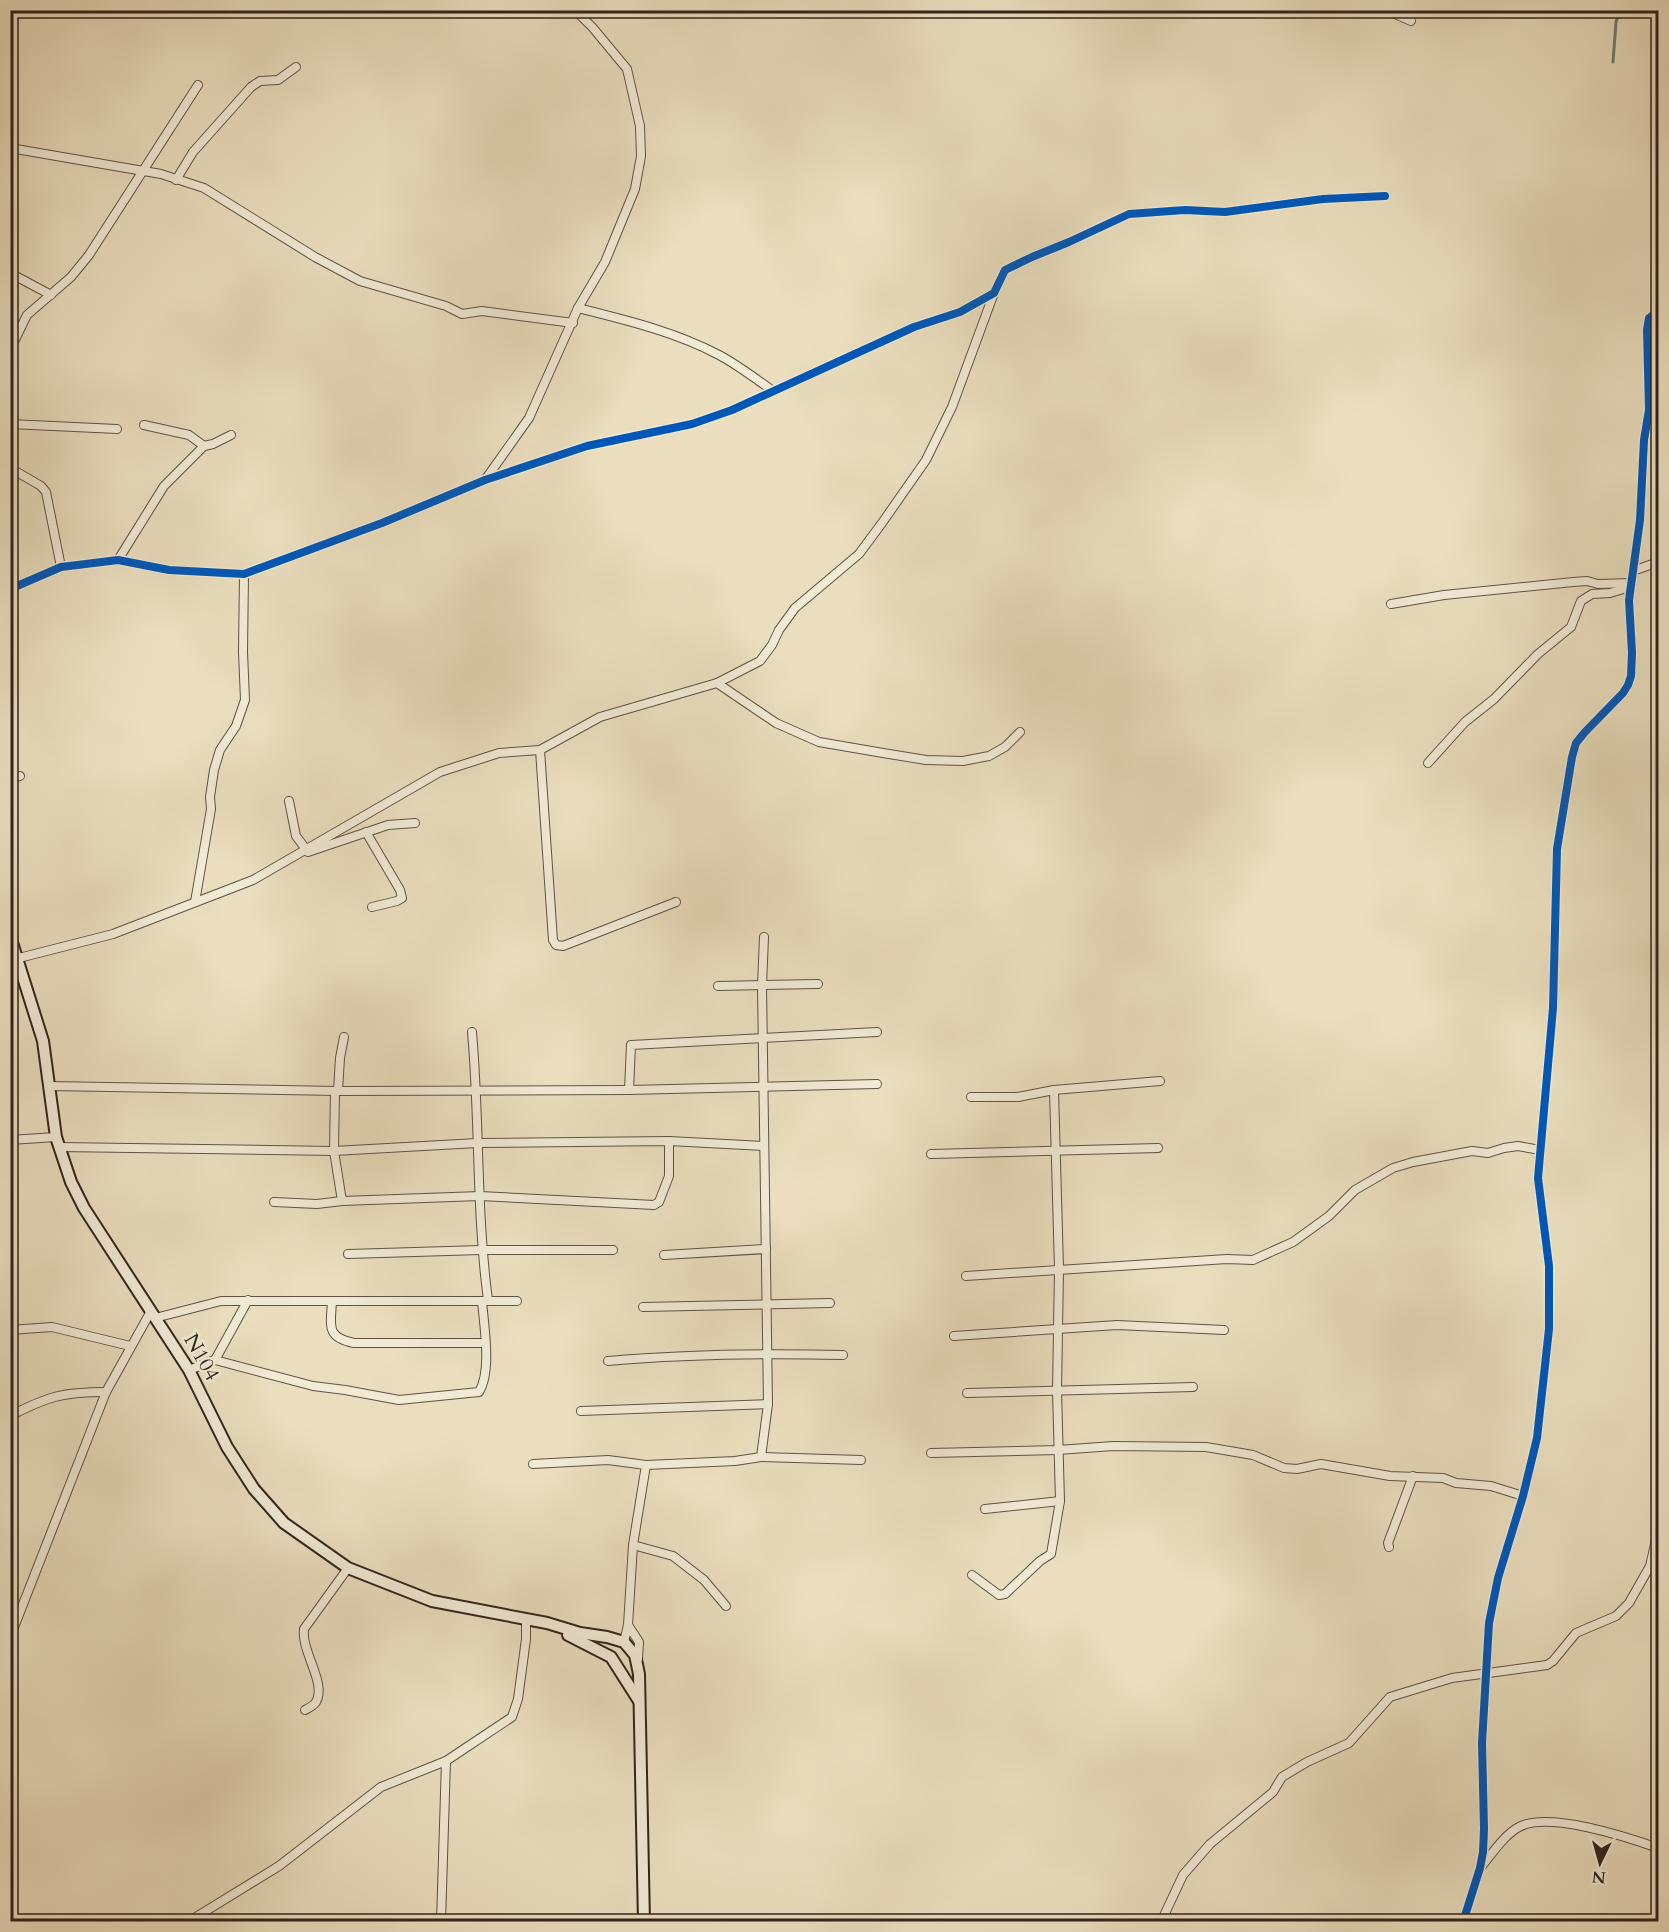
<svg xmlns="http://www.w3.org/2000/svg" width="1669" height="1932" font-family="Cardo,serif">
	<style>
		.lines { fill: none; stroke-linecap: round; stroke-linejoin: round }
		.stream { stroke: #707e7b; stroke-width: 3 }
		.street-casing { stroke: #5f5245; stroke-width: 10 }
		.secondary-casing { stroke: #31231d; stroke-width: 14 }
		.street { stroke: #f1ead5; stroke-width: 8 }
		.secondary { stroke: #f1ead5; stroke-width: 10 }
		.cycleway-casing { stroke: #f1ead5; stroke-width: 11 }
		.cycleway { stroke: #0057b8; stroke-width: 8 }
		.labels { text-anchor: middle; stroke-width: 5; stroke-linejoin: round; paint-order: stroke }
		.street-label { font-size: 21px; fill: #31231d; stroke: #f1ead5 }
	</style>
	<rect width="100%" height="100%" fill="#eadebe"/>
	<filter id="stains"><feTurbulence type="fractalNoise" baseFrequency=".00333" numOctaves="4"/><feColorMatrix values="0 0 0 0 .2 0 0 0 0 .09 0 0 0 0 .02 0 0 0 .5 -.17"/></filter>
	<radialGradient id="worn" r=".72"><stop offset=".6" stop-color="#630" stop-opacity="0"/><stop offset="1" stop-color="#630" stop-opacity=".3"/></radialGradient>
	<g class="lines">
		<polyline class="stream" points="1613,62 1616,22 1620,10"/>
		<g class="street-casing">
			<g id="street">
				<polyline points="1386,10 1411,21"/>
				<polyline points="10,148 161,174 204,188 315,257 360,281 446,306 462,314 482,311 573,323"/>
				<polyline points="176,180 193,152 251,87 260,81 278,80 296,67"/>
				<polyline points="10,273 51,295"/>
				<path d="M578,308C626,320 676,332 719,355C738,365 756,379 773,391"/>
				<polyline points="10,350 27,315 71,277 89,255 198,85"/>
				<polyline points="10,424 117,429"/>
				<polyline points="144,425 189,435 204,446"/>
				<polyline points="10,468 41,486 46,492 61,567"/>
				<polyline points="485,480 529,418 578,308 605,262 635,189 641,156 640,126 627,69 593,28 575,10"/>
				<polyline points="118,560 164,486 204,446 213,444 231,435"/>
				<polyline points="1633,571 1658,562"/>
				<polyline points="10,589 61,567 118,560 169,570 244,574 382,523 485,480 587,446 692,424 732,410 914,327 960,312 994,293 1005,270 1032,257 1069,242 1129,214 1185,210 1225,212 1323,199 1385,196"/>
				<polyline points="1391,604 1444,595 1573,582 1587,581 1598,584 1631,583"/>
				<polyline points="717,683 760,661 772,645 779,630 795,608 859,554 882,523 926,460 952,407 994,293"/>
				<polyline points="540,750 553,940 556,945 563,946 676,902"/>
				<polyline points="1428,763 1465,722 1494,699 1538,654 1571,627 1581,601 1592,594 1610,593 1630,587"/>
				<polyline points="10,779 20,776"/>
				<polyline points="289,801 296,836 308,852 388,825 415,823"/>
				<polyline points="366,832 400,890 402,898 397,901 372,907"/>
				<polyline points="195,902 211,809 210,797 214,770 220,750 236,726 245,700 243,652 244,574"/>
				<polyline points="19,958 113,934 253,880 440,772 499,753 540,750 600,717 717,683 776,723 819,742 883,753 926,760 963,761 989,756 1005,747 1020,732"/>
				<polyline points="718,986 818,984"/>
				<path d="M472,1032C480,1122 476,1211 488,1300"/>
				<polyline points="49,1086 338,1091 629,1090 877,1084"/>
				<polyline points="629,1090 631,1045 877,1032"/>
				<polyline points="335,1091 334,1151 342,1201"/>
				<polyline points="338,1091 340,1058 344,1037"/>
				<polyline points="971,1097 1018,1097 1054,1090"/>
				<polyline points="10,1140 56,1137"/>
				<polyline points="59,1147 334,1151 477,1143 669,1141 764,1146"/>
				<polyline points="931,1154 1158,1148"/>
				<polyline points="274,1202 317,1204 342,1201 480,1196 654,1205 659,1202 669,1176 669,1141"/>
				<polyline points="348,1254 481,1250 613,1250"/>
				<polyline points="664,1255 766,1249"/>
				<polyline points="966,1276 1227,1259 1253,1260 1293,1242 1329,1216 1355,1190 1393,1168 1413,1162 1472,1151 1488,1153 1504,1148 1518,1146 1540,1150"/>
				<path d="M332,1301C331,1325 325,1337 354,1343H485"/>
				<polyline points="643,1307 830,1303"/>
				<polyline points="155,1318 221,1301 517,1301"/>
				<polyline points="10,1330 52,1327 130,1346"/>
				<polyline points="954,1336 1117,1325 1224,1330"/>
				<polyline points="215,1360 248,1300"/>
				<path d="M608,1361C686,1354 764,1353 843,1355"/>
				<path d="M189,1370L215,1360L313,1386L345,1390L399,1400L479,1392C492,1371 484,1326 482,1301"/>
				<polyline points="967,1393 1193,1387"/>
				<polyline points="581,1411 768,1404"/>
				<path d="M10,1416C48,1396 64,1392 106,1392"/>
				<polyline points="931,1453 1058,1450 1113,1446 1206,1447 1253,1455 1284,1468 1297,1469 1321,1464 1390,1476 1443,1478 1456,1483 1491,1486 1523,1496"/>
				<polyline points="761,1457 768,1404 762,986 764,937"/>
				<polyline points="533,1464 608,1460 646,1465 735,1461 761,1457 861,1460"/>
				<polyline points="985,1509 1060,1501"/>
				<polyline points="633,1545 673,1556 704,1580 726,1606"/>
				<polyline points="1389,1547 1388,1543 1413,1476"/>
				<polyline points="972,1575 999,1595 1005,1594 1040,1561 1051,1554 1060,1501 1057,1391 1059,1269 1054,1090 1160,1081"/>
				<polyline points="628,1625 639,1642 638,1659"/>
				<polyline points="11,1635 106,1392 151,1311"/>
				<polyline points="624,1642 628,1625 633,1545 646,1465"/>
				<path d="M305,1710C309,1708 314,1705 316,1702C327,1683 301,1652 304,1629L348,1568"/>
				<path d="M1481,1867C1492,1854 1504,1835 1519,1827C1548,1811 1627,1837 1658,1848"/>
				<polyline points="188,1922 279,1866 381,1787 446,1761 512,1717 518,1699 526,1639 526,1619"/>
				<polyline points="441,1922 446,1761"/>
				<polyline points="1161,1922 1183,1875 1210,1844 1273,1792 1282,1777 1307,1762 1349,1743 1390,1697 1452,1678 1547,1665 1553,1661 1576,1633 1616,1616 1629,1603 1650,1566 1658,1531"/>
				<polyline points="1463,1922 1480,1868 1483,1852 1484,1829 1482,1743 1489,1623 1498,1578 1523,1496 1537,1438 1549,1329 1549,1266 1538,1178 1553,1008 1557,849 1572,757 1576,743 1585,732 1623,693 1628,685 1631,676 1632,653 1629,600 1640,520 1644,440 1649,410 1647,330 1649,318 1654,314 1658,315"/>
			</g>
		</g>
		<g class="secondary-casing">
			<g id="secondary">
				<polyline points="10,936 43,1041 56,1137 71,1182 84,1208 189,1370 227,1447 254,1489 284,1523 348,1568 432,1601 547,1623 580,1633 607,1637 624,1642 635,1655 639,1674 644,1922"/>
				<polyline points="568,1635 611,1657 639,1701"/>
			</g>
		</g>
		<use href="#street" class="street"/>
		<use href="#secondary" class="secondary"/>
		<g class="cycleway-casing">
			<g id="cycleway">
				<polyline points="10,589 61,567 118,560 169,570 244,574 382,523 485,480 587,446 692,424 732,410 914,327 960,312 994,293 1005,270 1032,257 1069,242 1129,214 1185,210 1225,212 1323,199 1385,196"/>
				<polyline points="1463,1922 1480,1868 1483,1852 1484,1829 1482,1743 1489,1623 1498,1578 1523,1496 1537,1438 1549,1329 1549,1266 1538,1178 1553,1008 1557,849 1572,757 1576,743 1585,732 1623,693 1628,685 1631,676 1632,653 1629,600 1640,520 1644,440 1649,410 1647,330 1649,318 1654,314 1658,315"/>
			</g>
		</g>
		<use href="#cycleway" class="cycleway"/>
	</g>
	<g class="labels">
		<g class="street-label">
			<text transform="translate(202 1357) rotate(60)" y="7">N104</text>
		</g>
	</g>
	<rect width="1669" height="1932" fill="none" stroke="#eadebe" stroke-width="36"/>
	<rect x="12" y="12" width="1645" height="1908" fill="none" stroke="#31231d" stroke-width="3"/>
	<rect x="18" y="18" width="1633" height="1896" fill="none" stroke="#31231d" stroke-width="1.5"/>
	<g transform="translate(1600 1863) rotate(185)" stroke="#f1ead5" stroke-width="4.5" paint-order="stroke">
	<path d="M0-4.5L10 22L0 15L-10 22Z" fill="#31231d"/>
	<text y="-9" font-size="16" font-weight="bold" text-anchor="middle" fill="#31231d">N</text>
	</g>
	<rect width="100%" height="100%" filter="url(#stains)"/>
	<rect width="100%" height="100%" fill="url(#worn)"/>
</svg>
